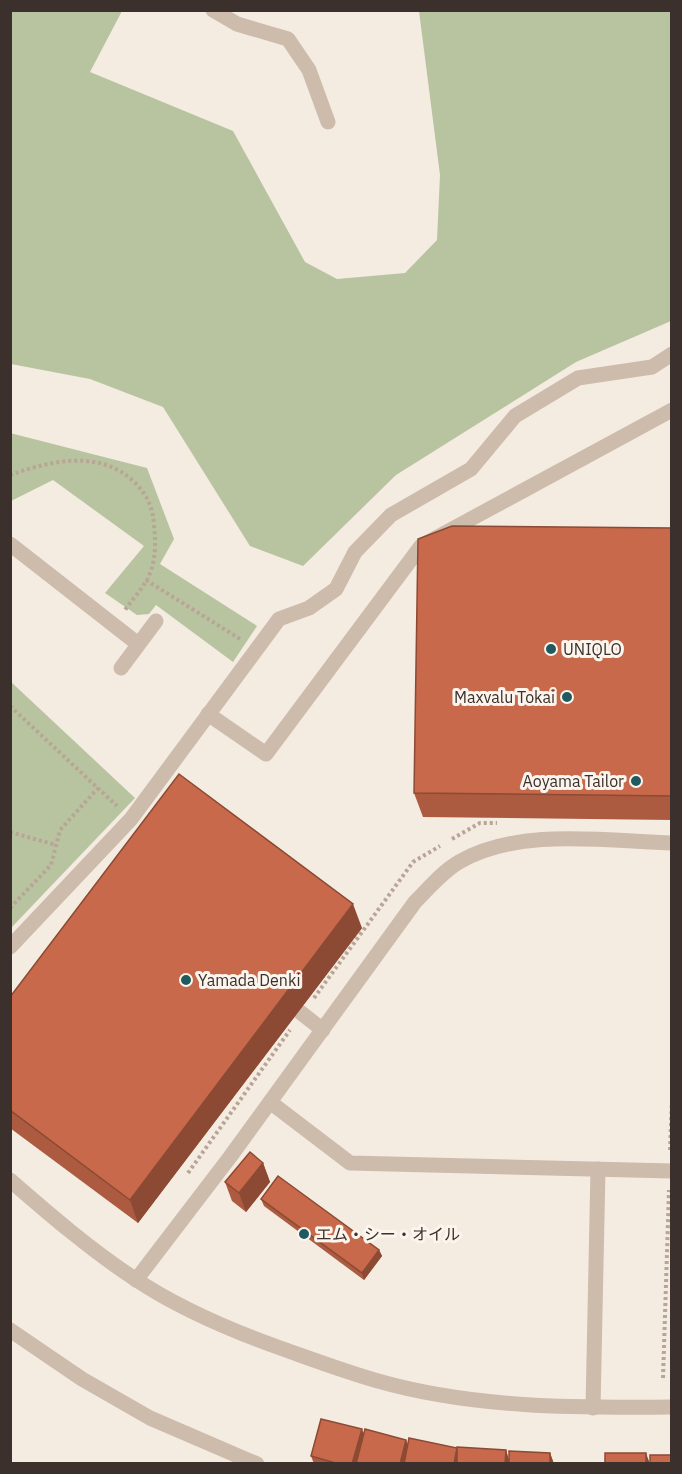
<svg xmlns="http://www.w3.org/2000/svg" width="682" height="1474" font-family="'IBM Plex Sans','Noto Sans JP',sans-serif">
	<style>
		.green { fill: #b8c4a0 }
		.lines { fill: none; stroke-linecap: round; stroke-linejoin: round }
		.path { stroke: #b9a596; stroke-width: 4; stroke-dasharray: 3 3; stroke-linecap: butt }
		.minor { stroke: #cdbbac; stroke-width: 15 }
		.wall { fill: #ac5a40 }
		.shaded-wall { fill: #8c4a34 }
		.building { fill: #c8694b; stroke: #8c4a34; stroke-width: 1.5 }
		.poi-dot { fill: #1f5a5e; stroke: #fbf5ee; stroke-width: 2 }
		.labels { text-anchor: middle; stroke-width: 6; stroke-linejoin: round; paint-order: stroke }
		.poi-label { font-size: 16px; fill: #3b302b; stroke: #fbf5ee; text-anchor: start }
	</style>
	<rect width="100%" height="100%" fill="#f4ebe1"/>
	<g class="green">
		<polygon points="10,11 122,11 90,72 233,131 305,262 337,279 405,273 437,240 440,175 419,11 671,11 671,321 576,362 396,475 303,566 250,546 163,407 90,379 11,364"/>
		<polygon points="10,433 147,468 174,539 160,564 257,626 233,662 156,605 149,614 137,615 105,593 144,546 53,480 11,501"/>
		<polygon points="10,681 135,798 11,928 10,928"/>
	</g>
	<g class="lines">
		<g class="path">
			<path d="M10,475C50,461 99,449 133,481C147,494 153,507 154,526C156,545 156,562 147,580C141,590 132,600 125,610"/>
			<polyline points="146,580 240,639"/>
			<polyline points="10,706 117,806"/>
			<polyline points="10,832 56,845"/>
			<polyline points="452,839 480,823 497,823"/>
			<polyline points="10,908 51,865 60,830 98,788"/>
			<polyline points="314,998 413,862 440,846"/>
			<polyline points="670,1150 672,1100"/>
			<polyline points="188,1173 290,1030"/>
			<polyline points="663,1378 669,1190"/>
		</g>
		<g class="minor">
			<polyline points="213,10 237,24 288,39 309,70 328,122"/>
			<polyline points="10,544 138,644"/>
			<polyline points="121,668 156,621"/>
			<polyline points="208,714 266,754 421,546 672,410"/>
			<polyline points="10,947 131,819 279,619 309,608 336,589 355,552 391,515 471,469 515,416 578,378 652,367 672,354"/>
			<polyline points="300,1012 323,1030"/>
			<polyline points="270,1102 350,1163 672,1171"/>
			<path d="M10,1180C50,1215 91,1250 135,1279C180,1309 232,1331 283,1349C314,1360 346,1372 378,1381C473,1408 574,1408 672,1407"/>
			<path d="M136,1280L230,1157L415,902C429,888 442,872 459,862C519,827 605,841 672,843"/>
			<polyline points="10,1330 82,1379 150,1418 257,1464"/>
			<polyline points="593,1408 598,1169"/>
		</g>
	</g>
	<g class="wall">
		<polygon points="672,528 672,820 423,817 414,793"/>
		<polygon points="362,928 138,1223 10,1128 10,997"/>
		<polygon points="263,1163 270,1182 246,1212 232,1201 225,1182"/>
		<polygon points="261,1199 379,1250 382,1256 364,1280 264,1206"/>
		<polygon points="364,1434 406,1440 408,1445 506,1450 509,1461 550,1453 554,1464 314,1464 311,1456"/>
	</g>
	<g class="shaded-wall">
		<polygon points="353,904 362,928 138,1223 130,1200"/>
		<polygon points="263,1163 270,1182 246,1212 239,1193"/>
		<polygon points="379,1250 382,1256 364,1280 362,1273"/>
		<polygon points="362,1429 367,1443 361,1464 352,1464"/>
		<polygon points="406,1440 411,1454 408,1464 400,1464"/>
		<polygon points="457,1448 461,1464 454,1464"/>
		<polygon points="506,1450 510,1464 505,1464"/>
		<polygon points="550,1453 554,1464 550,1464"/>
		<polygon points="646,1453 650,1464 646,1464"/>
	</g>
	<g class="building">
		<polygon points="452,526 672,528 672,796 414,793 418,539"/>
		<polygon points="179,774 353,904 130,1200 10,1110 10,997"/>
		<polygon points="250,1152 263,1163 239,1193 225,1182"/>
		<polygon points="278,1176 379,1250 362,1273 261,1199"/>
		<polygon points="321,1419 362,1429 352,1464 339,1464 311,1456"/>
		<polygon points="365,1429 406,1440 400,1464 356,1464"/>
		<polygon points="409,1438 457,1448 454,1464 404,1464"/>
		<polygon points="457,1447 506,1450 505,1464 457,1464"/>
		<polygon points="509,1451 550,1453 550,1464 509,1464"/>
		<rect x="605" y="1453" width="41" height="11"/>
		<rect x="650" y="1455" width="22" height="9"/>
	</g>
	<g class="poi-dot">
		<circle cx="551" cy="649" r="6"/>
		<circle cx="567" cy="697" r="6"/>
		<circle cx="636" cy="781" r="6"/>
		<circle cx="186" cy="980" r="6"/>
		<circle cx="304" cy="1234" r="6"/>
	</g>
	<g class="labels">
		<g class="poi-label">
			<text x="563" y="655">UNIQLO</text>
			<text x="555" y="703" text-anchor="end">Maxvalu Tokai</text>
			<text x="624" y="787" text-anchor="end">Aoyama Tailor</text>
			<text x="198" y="986">Yamada Denki</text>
			<text x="316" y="1240">エム・シー・オイル</text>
		</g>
	</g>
	<rect width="682" height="1474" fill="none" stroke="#3b302b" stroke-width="24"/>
</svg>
